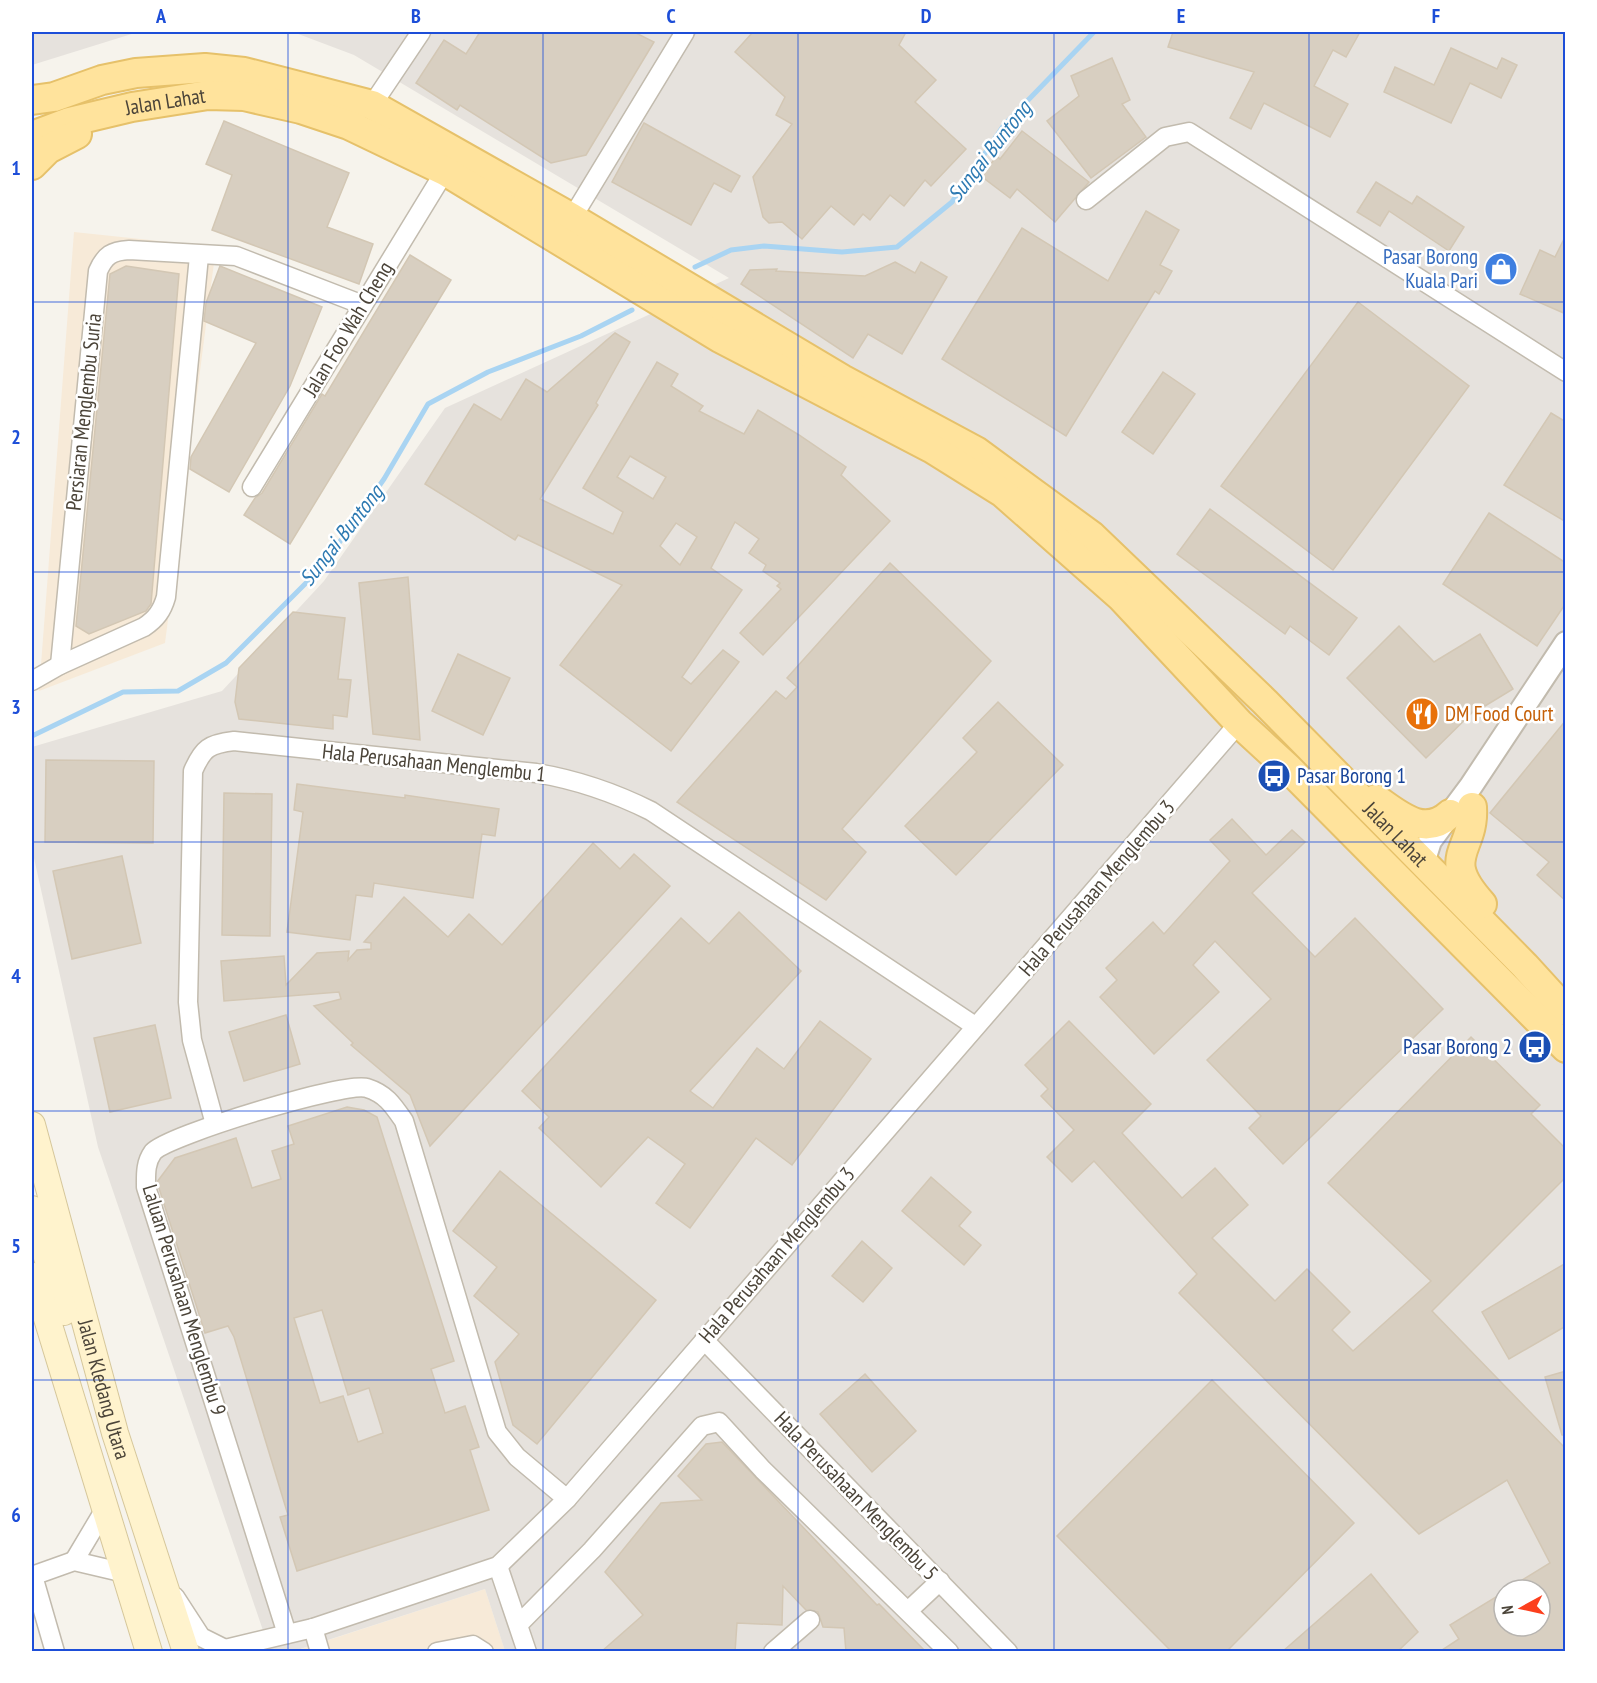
<svg xmlns="http://www.w3.org/2000/svg" width="1597" height="1683" font-family="'PT Sans Narrow',sans-serif">
	<style>
		.commercial { fill: #f7ead8 }
		.industrial { fill: #e6e2dd; fill-rule: evenodd }
		.lines { fill: none; stroke-linecap: round; stroke-linejoin: round }
		.stream { stroke: #a9d4f2; stroke-width: 5 }
		.building { fill: #d8cfc1; stroke: #d3c7b4; stroke-width: 1.5; fill-rule: evenodd }
		.minor-casing { stroke: #c2bbae; stroke-width: 21 }
		.tertiary-casing { stroke: #c2bbae; stroke-width: 26 }
		.secondary-casing { stroke: #d6c79b; stroke-width: 28 }
		.primary-casing { stroke: #e6c16a; stroke-width: 32 }
		.minor { stroke: #fff; stroke-width: 18 }
		.tertiary { stroke: #fff; stroke-width: 22 }
		.secondary { stroke: #fff3cd; stroke-width: 26 }
		.primary { stroke: #ffe39c; stroke-width: 28 }
		.grid { fill: none; stroke: #1d4ed8; stroke-width: 1.5; stroke-opacity: 0.55 }
		.labels { text-anchor: middle; stroke-width: 5; stroke-linejoin: round; paint-order: stroke }
		.street-label { font-size: 21px; fill: #4b4439; stroke: #fff }
		.shop-label { font-size: 21px; fill: #366cbe; stroke: #fff; text-anchor: end }
		.food-label { font-size: 21px; fill: #c56008; stroke: #fff; text-anchor: start }
		.transit-label { font-size: 21px; fill: #164399; stroke: #fff; text-anchor: start }
		.water-label { font-size: 22px; font-style: italic; fill: #2e7ab2; stroke: #fff }
		.neatline { fill: none; stroke: #1d4ed8; stroke-width: 2 }
		.grid-label { font-size: 20px; text-anchor: middle; font-weight: bold; fill: #1d4ed8 }
	</style>
	<rect width="100%" height="100%" fill="#f6f3ec"/>
	<g class="commercial">
		<polygon points="74,232 216,247 165,643 39,691"/>
		<polygon points="485,1589 505,1651 299,1652 298,1650"/>
	</g>
	<g class="industrial">
		<polygon points="32,32 138,32 32,65"/>
		<path d="M293,32H1565V1651H505L485,1589L294,1651H270L98,1147L32,849V747L222,691L324,581L445,408L729,278L354,55ZM1504,1590H1540V1626H1504Z"/>
	</g>
	<g class="lines">
		<g class="stream">
			<polyline points="695,267 731,250 764,246 842,252 897,247 952,202 1004,125 1094,32"/>
			<polyline points="32,736 123,692 178,691 226,663 322,567 384,479 428,404 488,372 581,336 632,310"/>
		</g>
	</g>
	<g class="building">
		<polygon points="480,32 634,32 654,42 586,155 551,163 460,105 457,110 416,83 444,40 466,54"/>
		<polygon points="753,32 906,32 899,45 936,80 915,102 966,149 931,186 925,180 904,206 890,195 870,220 863,214 854,225 831,206 802,239 782,222 769,223 763,217 753,177 792,124 776,115 785,97 735,52"/>
		<polygon points="1173,32 1360,32 1346,57 1333,50 1314,86 1348,104 1330,137 1264,103 1251,129 1230,118 1254,72 1168,47"/>
		<polygon points="1451,48 1497,69 1502,58 1517,65 1501,98 1470,83 1451,123 1384,92 1395,67 1434,85"/>
		<polygon points="1112,58 1130,100 1122,104 1146,137 1091,178 1047,121 1079,96 1071,76"/>
		<polygon points="224,121 349,173 327,227 373,244 359,284 212,230 232,175 206,164"/>
		<polygon points="644,123 740,176 731,192 714,183 691,225 612,182"/>
		<polygon points="1022,131 1089,182 1055,222 1017,189 1010,198 981,176 997,156 1000,159"/>
		<polygon points="1376,182 1412,204 1417,196 1464,227 1449,251 1389,211 1380,226 1357,212"/>
		<polygon points="1146,211 1179,230 1160,265 1172,271 1159,294 1155,291 1066,436 942,359 1022,228 1108,281"/>
		<polygon points="1566,235 1566,314 1520,294 1540,250 1555,257"/>
		<polygon points="410,255 451,280 290,544 244,515 255,498 262,493 322,394 325,396"/>
		<polygon points="895,262 915,273 921,262 947,277 902,354 868,334 853,358 741,284 750,270 777,269 776,271 865,276"/>
		<polygon points="126,266 179,274 151,604 146,611 89,634 76,626 110,274"/>
		<polygon points="220,266 322,307 290,386 229,492 190,469 191,457 256,343 204,321 206,303"/>
		<polygon points="1358,302 1469,386 1333,570 1221,486"/>
		<path d="M615,333L630,342L596,403L598,405L540,499L613,534L623,512L583,488L657,362L678,374L671,386L703,406L699,411L738,431L744,434L758,410L799,435L846,467L841,475L890,521L763,655L740,633L781,589L777,586L780,583L763,571L766,565L749,553L759,539L735,522L711,568L742,590L682,677L691,684L723,650L739,662L671,751L560,665L622,585L518,535L515,540L425,484L474,404L501,420L526,379L547,392ZM630,456L666,477L653,499L617,477ZM676,523L697,537L680,565L660,546Z"/>
		<polygon points="1163,372 1195,394 1153,454 1122,432"/>
		<polygon points="1551,413 1566,422 1566,522 1504,485"/>
		<polygon points="1210,509 1357,618 1329,655 1290,626 1285,634 1177,554"/>
		<polygon points="1489,513 1566,563 1566,603 1537,646 1443,584"/>
		<polygon points="890,563 991,661 842,829 866,852 826,900 677,802 776,691 786,699 797,687 787,678"/>
		<polygon points="408,577 417,695 420,740 373,734 359,583"/>
		<polygon points="293,612 345,618 338,679 351,680 347,717 333,715 333,729 239,719 235,702 239,668"/>
		<polygon points="1399,626 1434,662 1480,634 1513,689 1485,706 1482,703 1426,758 1347,678"/>
		<polygon points="458,654 510,678 483,735 432,711"/>
		<polygon points="998,702 1063,765 956,875 905,826 977,752 963,738"/>
		<polygon points="1566,720 1566,901 1537,875 1549,862 1490,813"/>
		<polygon points="46,760 154,761 153,843 45,842"/>
		<polygon points="297,784 405,798 405,795 499,809 495,836 482,834 473,898 374,883 372,897 356,895 350,940 287,932 303,812 294,810"/>
		<polygon points="224,793 272,794 270,936 222,935"/>
		<polygon points="1232,819 1266,855 1292,830 1305,842 1252,893 1315,957 1355,918 1443,1009 1283,1164 1249,1128 1261,1116 1207,1060 1271,999 1215,941 1193,965 1219,992 1154,1054 1100,997 1117,980 1106,968 1153,922 1164,934 1230,861 1210,840"/>
		<polygon points="593,843 620,869 634,854 670,886 430,1146 410,1095 351,1045 353,1043 314,1006 341,999 339,992 224,1001 221,961 284,956 286,985 317,953 349,951 348,960 357,950 371,949 371,943 364,942 404,897 448,937 469,914 502,945"/>
		<polygon points="122,856 141,943 72,959 53,871"/>
		<polygon points="739,912 801,971 690,1091 713,1108 757,1048 784,1069 820,1021 871,1059 792,1165 756,1138 690,1228 656,1203 685,1164 648,1137 601,1187 539,1128 549,1117 522,1091 681,918 709,944"/>
		<polygon points="286,1015 300,1064 244,1081 229,1032"/>
		<polygon points="1069,1021 1151,1104 1122,1133 1182,1198 1215,1168 1248,1205 1212,1238 1275,1301 1307,1269 1350,1312 1332,1330 1353,1351 1431,1281 1328,1183 1471,1037 1540,1105 1531,1114 1566,1149 1566,1177 1432,1311 1566,1449 1566,1652 1439,1652 1459,1639 1450,1625 1504,1592 1504,1626 1540,1626 1540,1590 1506,1590 1550,1563 1507,1480 1419,1534 1179,1293 1197,1274 1094,1161 1072,1182 1047,1157 1074,1130 1041,1096 1048,1089 1025,1065"/>
		<polygon points="155,1025 171,1098 110,1112 94,1038"/>
		<path d="M347,1107L364,1110L377,1117L454,1361L431,1369L445,1413L465,1406L479,1447L470,1450L489,1510L297,1571L280,1517L288,1515L234,1337L228,1326L205,1333L157,1182L175,1158L236,1138L252,1188L281,1179L272,1151L294,1144L288,1126ZM322,1310L348,1395L369,1388L383,1433L358,1442L343,1396L320,1403L294,1318Z"/>
		<polygon points="500,1171 656,1300 537,1444 513,1425 495,1362 519,1334 474,1296 497,1267 453,1231"/>
		<polygon points="931,1177 971,1212 959,1226 981,1245 964,1265 902,1211"/>
		<polygon points="862,1241 892,1268 863,1302 832,1276"/>
		<polygon points="1566,1263 1566,1326 1509,1359 1482,1312"/>
		<polygon points="1566,1371 1566,1435 1562,1435 1545,1377"/>
		<polygon points="865,1374 916,1431 872,1472 820,1414"/>
		<polygon points="1212,1380 1354,1523 1226,1652 1172,1652 1057,1536"/>
		<polygon points="722,1442 877,1605 879,1604 926,1652 846,1652 844,1628 823,1627 818,1612 806,1610 783,1586 782,1625 737,1623 735,1652 601,1652 643,1615 605,1572 661,1503 702,1500 678,1476 706,1444"/>
		<polygon points="1371,1574 1418,1632 1397,1652 1282,1652"/>
	</g>
	<g class="lines">
		<g class="minor-casing">
			<g id="minor">
				<polyline points="372,105 421,32"/>
				<polyline points="1086,200 1165,137 1189,132 1566,372"/>
				<polyline points="572,218 685,32"/>
				<polyline points="252,487 445,171"/>
				<path d="M60,665L98,271C105,255 112,251 129,250L236,256L363,305"/>
				<path d="M32,681L60,665L144,627C156,619 162,611 166,597L199,256"/>
				<path d="M215,1124L192,1040L188,1002L193,771C203,748 209,744 234,741L536,773C578,780 613,792 651,811L975,1026"/>
				<polyline points="704,1340 1008,1652"/>
				<polyline points="74,1561 105,1509"/>
				<polyline points="498,1566 527,1652"/>
				<polyline points="32,1576 74,1561 125,1573"/>
				<polyline points="33,1576 55,1652"/>
				<polyline points="175,1597 201,1637 225,1649"/>
				<polyline points="908,1611 940,1581"/>
				<polyline points="519,1624 592,1550 702,1426 719,1422 763,1470 949,1652"/>
				<polyline points="313,1628 320,1652"/>
				<path d="M287,1634L146,1187C146,1175 145,1163 153,1152C168,1135 347,1081 367,1088C386,1094 393,1105 404,1121L497,1432L517,1457L567,1499"/>
				<polyline points="225,1649 313,1628 498,1566 567,1499 1239,723"/>
				<polyline points="437,1652 473,1645 484,1652"/>
				<polyline points="773,1652 810,1620"/>
			</g>
		</g>
		<g class="tertiary-casing">
			<polyline id="tertiary" points="1423,863 1430,841 1471,786 1566,643"/>
		</g>
		<g class="secondary-casing">
			<g id="secondary">
				<path id="s1" d="M32,1125L115,1433L186,1652"/>
				<polyline points="32,1209 64,1312"/>
				<polyline points="34,1276 149,1652"/>
			</g>
		</g>
		<g class="primary-casing">
			<g id="primary">
				<path id="s2" d="M32,100L54,97L102,80L136,73L205,68L244,72L372,105L572,218L842,379L976,451L1092,536L1265,702L1525,966L1566,1011"/>
				<path id="s3" d="M32,136L69,122L132,107L208,95L244,96L301,109L349,125L445,171L720,338L931,448L1003,493L1121,597L1239,723L1288,768L1566,1048"/>
				<polyline points="32,165 48,149 77,134"/>
				<path d="M1376,799C1399,815 1424,838 1450,814"/>
				<path d="M1472,807C1475,852 1438,855 1482,904"/>
			</g>
		</g>
		<use href="#minor" class="minor"/>
		<use href="#tertiary" class="tertiary"/>
		<use href="#secondary" class="secondary"/>
		<use href="#primary" class="primary"/>
	</g>
	<path class="grid" d="M288,32V1652M543,32V1652M798,32V1652M1054,32V1652M1309,32V1652M32,302H1566M32,572H1566M32,842H1566M32,1111H1566M32,1380H1566"/>
	<defs>
		<g id="shop-disc" transform="scale(1.725)"><circle r="9.5" fill="#3f7fe0" stroke="#fff"/><path d="M-5-2.5h2.3a2.7 3.5 0 0 1 5.4 0H5L5.5 6h-11ZM-1.5-2.5h3a1.5 2.3 0 0 0-3 0Z" fill="#fff"/></g>
		<g id="restaurant-disc" transform="scale(1.725)"><circle r="9.5" fill="#e8710a" stroke="#fff"/><path d="M-5-6h1v4h1v-4h1v4h1v-4h1v5L-1.5 .5V6h-2V.5L-5-1ZM5-6V6H3V1.5H1.5Q1.5-4 5-6Z" fill="#fff"/></g>
		<g id="bus-disc" transform="scale(1.725)"><circle r="9.5" fill="#1a4fb4" stroke="#fff"/><path d="M-5-6H5V4H4V6H2V4H-2V6H-4V4H-5ZM-3.5-4V0h7V-4ZM-3.5 1.2v1.5H-2V1.2ZM2 1.2v1.5H3.5V1.2Z" fill="#fff"/></g>
	</defs>
	<g fill-rule="evenodd">
		<use href="#shop-disc" x="1501" y="269"/>
		<use href="#restaurant-disc" x="1422" y="714"/>
		<use href="#bus-disc" x="1274" y="776"/>
		<use href="#bus-disc" x="1535" y="1047"/>
	</g>
	<g class="labels">
		<g class="street-label">
			<text dy="7" stroke="none"><textPath href="#s3" startOffset="138">Jalan Lahat</textPath></text>
			<text transform="translate(348 329) rotate(-59)" y="7">Jalan Foo Wah Cheng</text>
			<text transform="translate(84 412) rotate(-84)" y="7">Persiaran Menglembu Suria</text>
			<text transform="translate(434 763) rotate(6)" y="7">Hala Perusahaan Menglembu 1</text>
			<text dy="7" stroke="none"><textPath href="#s2" startOffset="1614">Jalan Lahat</textPath></text>
			<text transform="translate(1097 888) rotate(-49)" y="7">Hala Perusahaan Menglembu 3</text>
			<text transform="translate(777 1255) rotate(-49)" y="7">Hala Perusahaan Menglembu 3</text>
			<text transform="translate(184 1300) rotate(73)" y="7">Laluan Perusahaan Menglembu 9</text>
			<text dy="7" stroke="none"><textPath href="#s1" startOffset="274">Jalan Kledang Utara</textPath></text>
			<text transform="translate(856 1496) rotate(46)" y="7">Hala Perusahaan Menglembu 5</text>
		</g>
		<g class="shop-label">
			<text x="1478" y="264">Pasar Borong<tspan x="1478" dy="24">Kuala Pari</tspan></text>
		</g>
		<g class="food-label">
			<text x="1445" y="721">DM Food Court</text>
		</g>
		<g class="transit-label">
			<text x="1297" y="783">Pasar Borong 1</text>
			<text x="1512" y="1054" text-anchor="end">Pasar Borong 2</text>
		</g>
		<g class="water-label">
			<text transform="translate(989 151) rotate(-52)" y="8">Sungai Buntong</text>
			<text transform="translate(341 535) rotate(-52)" y="8">Sungai Buntong</text>
		</g>
	</g>
	<rect width="1597" height="1683" fill="none" stroke="#ffffff" stroke-width="66"/>
	<g transform="translate(1522 1608) rotate(262)"><circle r="28" fill="#ffffff" stroke="#b7b4b0" stroke-width="1.5"/>
	<path d="M0-4.5L10 22L0 15L-10 22Z" fill="#fc3f1d"/>
	<text y="-9" font-size="16" font-weight="bold" text-anchor="middle" fill="#4b4439">N</text>
	</g>
	<rect x="33" y="33" width="1531" height="1617" class="neatline"/>
	<g class="grid-label">
		<text x="161" y="23">A</text>
		<text x="416" y="23">B</text>
		<text x="671" y="23">C</text>
		<text x="926" y="23">D</text>
		<text x="1181" y="23">E</text>
		<text x="1436" y="23">F</text>
		<text x="16" y="175">1</text>
		<text x="16" y="444">2</text>
		<text x="16" y="714">3</text>
		<text x="16" y="983">4</text>
		<text x="16" y="1253">5</text>
		<text x="16" y="1522">6</text>
	</g>
</svg>
